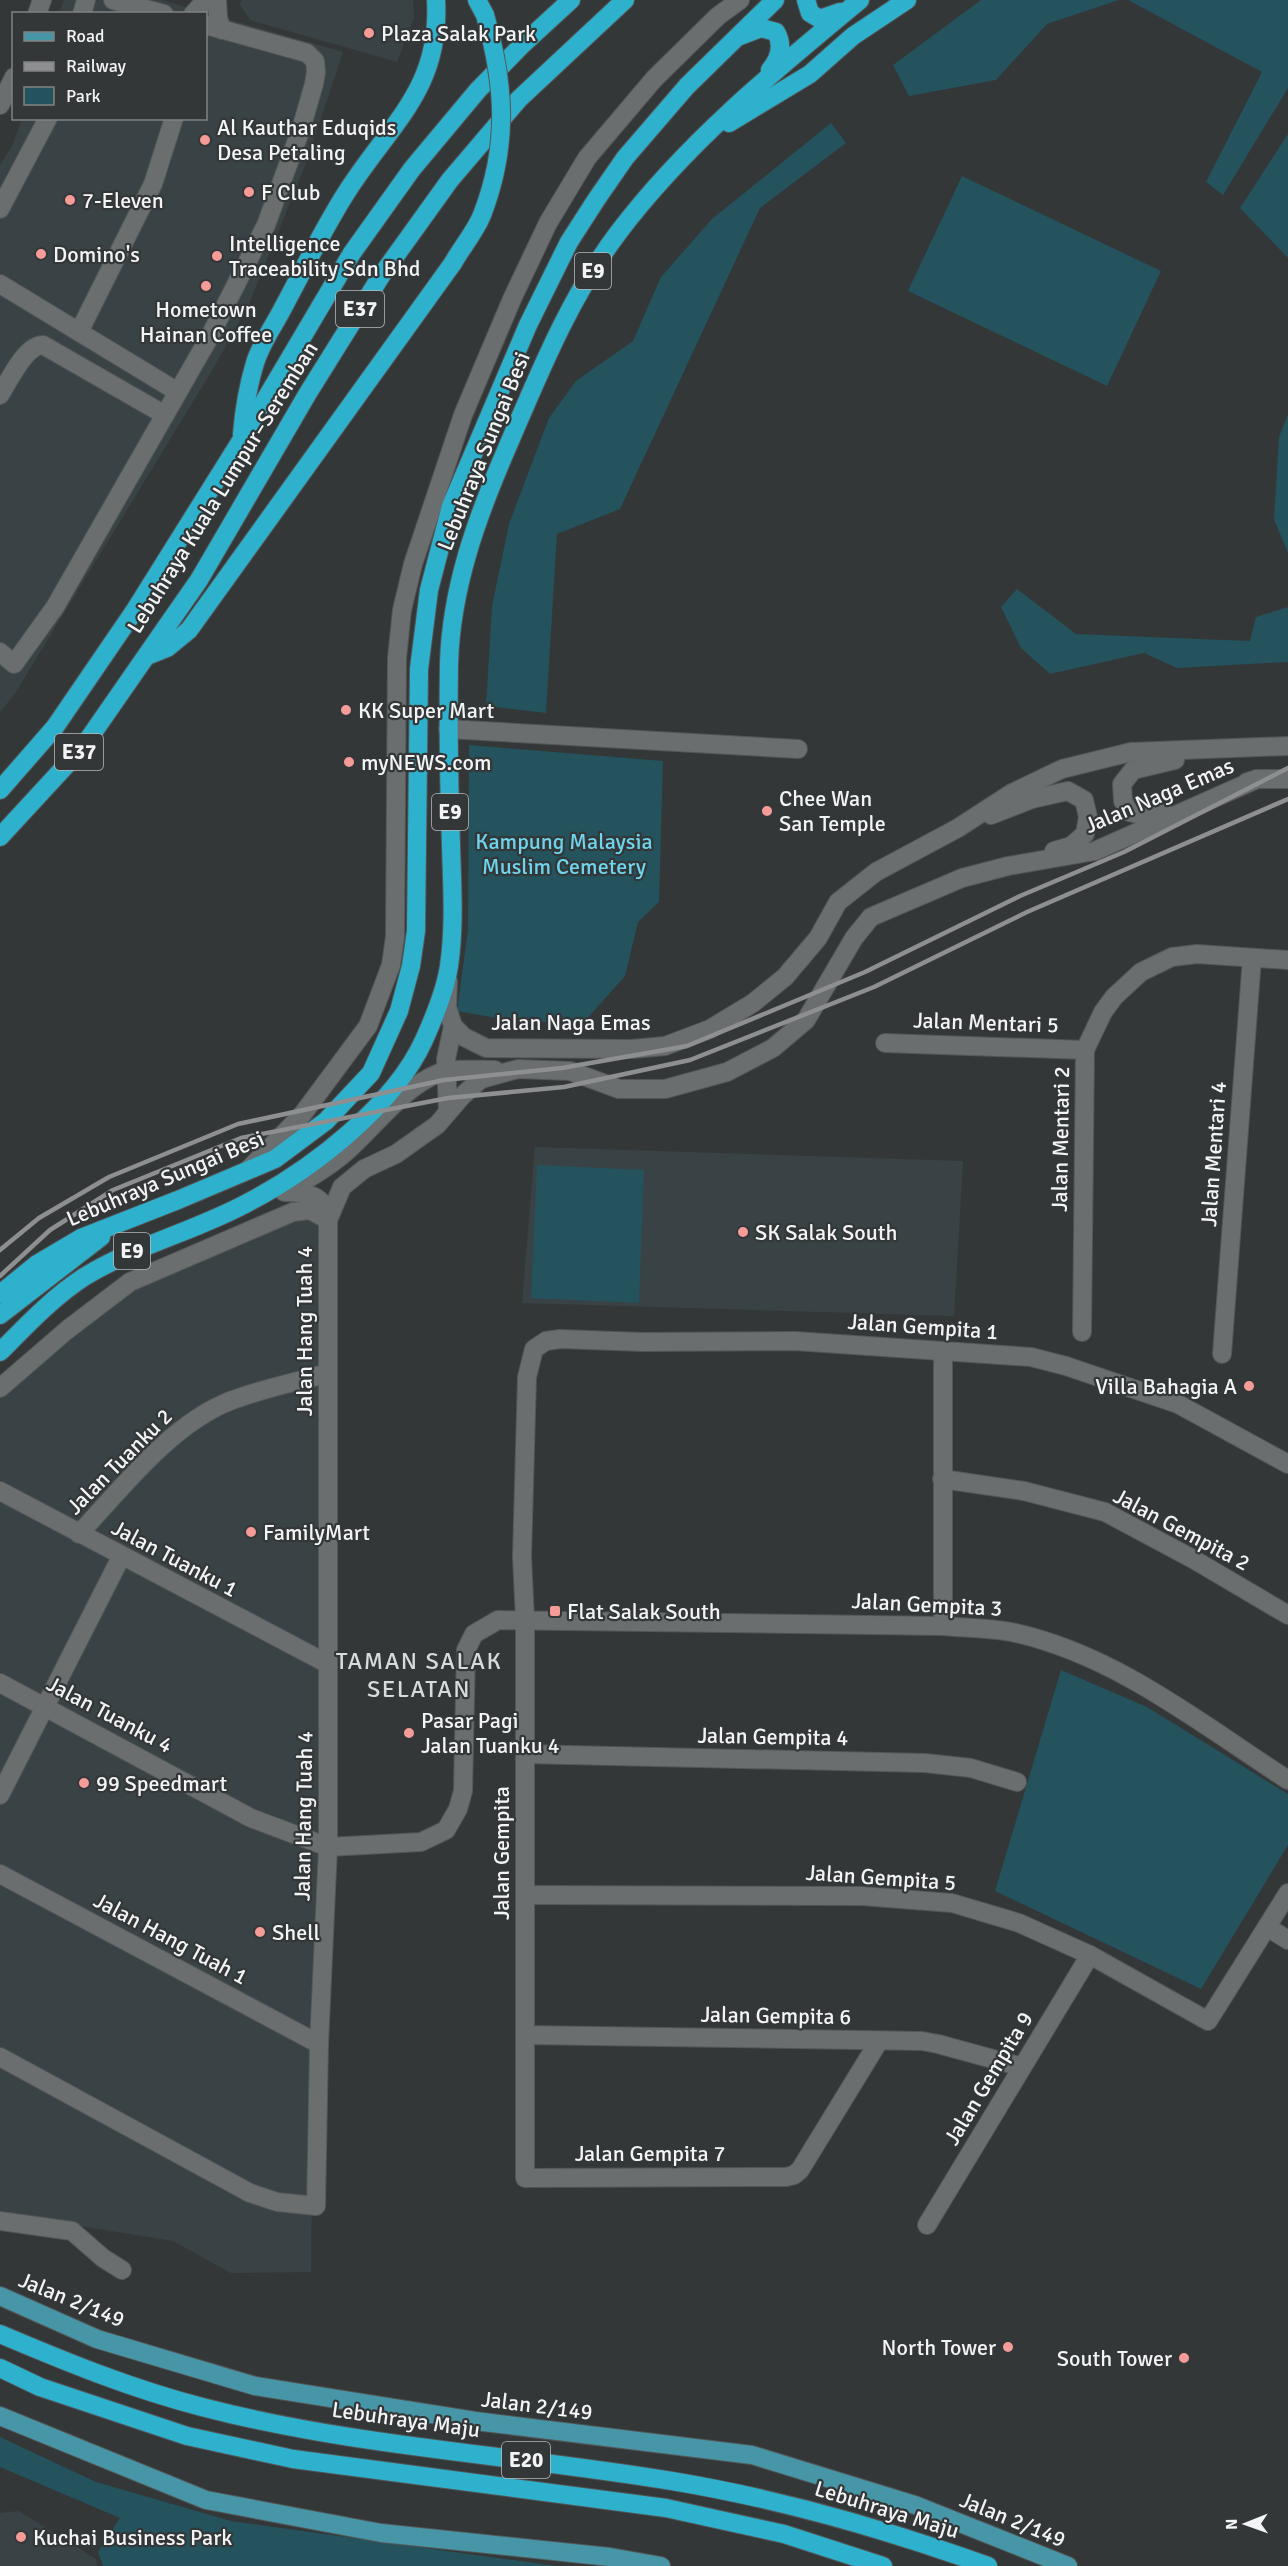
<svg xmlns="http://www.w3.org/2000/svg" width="1288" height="2566" font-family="Signika,sans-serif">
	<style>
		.built { fill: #394346 }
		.green { fill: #24525d }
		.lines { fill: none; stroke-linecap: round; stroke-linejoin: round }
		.minor-casing { stroke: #535657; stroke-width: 20 }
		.major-casing { stroke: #535657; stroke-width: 20 }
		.highway-casing { stroke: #535657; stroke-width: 20 }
		.minor { stroke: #6a6e6f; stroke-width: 18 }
		.major { stroke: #4696a7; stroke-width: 18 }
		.highway { stroke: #2eb1cd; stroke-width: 18 }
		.rail { stroke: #8d8f90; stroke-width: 4.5 }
		.highway-bridge-casing { stroke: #535657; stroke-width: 20; stroke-linecap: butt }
		.highway-bridge { stroke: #2eb1cd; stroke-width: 18 }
		.poi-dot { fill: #f59b98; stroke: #343738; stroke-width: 2 }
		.labels { text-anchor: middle; stroke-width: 4.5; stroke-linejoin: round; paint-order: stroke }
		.shield { fill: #343738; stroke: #b9bbbc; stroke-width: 1.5 }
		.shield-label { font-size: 21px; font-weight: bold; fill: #f2f4f5 }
		.poi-label { font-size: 22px; fill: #f2f4f5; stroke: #343738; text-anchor: start }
		.street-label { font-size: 22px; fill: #f2f4f5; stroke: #343738 }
		.park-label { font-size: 22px; fill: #6dd5ee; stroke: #343738 }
		.neighbourhood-label { font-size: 24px; letter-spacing: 1.5px; fill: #d7dbdc; stroke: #343738 }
	</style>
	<rect width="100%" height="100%" fill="#343738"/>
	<g class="built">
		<polygon points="64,0 161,0 343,52 306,163 249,304 213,369 14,695 0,712 0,165 12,146 22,119 206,118 206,14 59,13"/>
		<polygon points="241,0 413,0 414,17 397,62 250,20 240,5"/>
		<polygon points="535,1147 963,1161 954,1316 522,1303"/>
		<polygon points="309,1214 321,1223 321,1886 313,2068 311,2272 231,2273 173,2241 0,2213 0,1396 131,1286"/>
		<polygon points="19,2511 96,2559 97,2566 0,2566 0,2513"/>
	</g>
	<g class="green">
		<polygon points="981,0 1119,0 1047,24 996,80 909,96 893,65"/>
		<polygon points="1128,0 1288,0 1288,88 1223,195 1206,182 1262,72"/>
		<polygon points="831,123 846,143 760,208 620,509 557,534 546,713 486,706 492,606 509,524 549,418 576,381 633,341 661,277 712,219"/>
		<polygon points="1288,134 1288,258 1240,208"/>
		<polygon points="962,176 1161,271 1107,386 908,291"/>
		<polygon points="1288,414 1288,553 1274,519 1279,437"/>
		<polygon points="1017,589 1076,634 1250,641 1256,617 1288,607 1288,662 1177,668 1144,653 1050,674 1021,648 1001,607"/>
		<polygon points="469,745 663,761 659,902 638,922 625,976 584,1022 519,1022 457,1011 468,930"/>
		<polygon points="537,1165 644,1170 639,1303 531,1298"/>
		<polygon points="1061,1670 1147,1707 1288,1794 1288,1845 1201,1989 995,1891"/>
		<polygon points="0,2437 96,2482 231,2521 556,2566 103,2566 98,2552 120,2518 0,2467"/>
	</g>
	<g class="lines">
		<g class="minor-casing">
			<g id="minor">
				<polyline points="113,0 164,14"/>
				<polyline points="217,0 218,18 222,30"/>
				<polyline points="37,14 42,0"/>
				<polyline points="82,14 86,0"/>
				<polyline points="193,14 206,0"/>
				<polyline points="0,105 14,77"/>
				<polyline points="0,209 48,118"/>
				<polyline points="0,284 178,392"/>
				<polyline points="79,332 153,184 174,118"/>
				<path d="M0,395C9,381 25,345 43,345L165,415"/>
				<polyline points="0,652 14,664 55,607 178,392 210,336 266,225 301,129 314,84 316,72 315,61 307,53 206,25"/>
				<polyline points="448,729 798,749"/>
				<polyline points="1247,782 1257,779 1288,779"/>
				<polyline points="1165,813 1150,817 1129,812 1123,801 1122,784 1133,770 1175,760"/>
				<polyline points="991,815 1032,799 1068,791 1084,800 1088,817 1085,834 1071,846 1054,851"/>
				<polyline points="453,1026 464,1037 486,1048 632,1049 665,1046 710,1029 753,1003 785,977 818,938 838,902 876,872 958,828 1012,793 1062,769 1131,752 1288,746"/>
				<polyline points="885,1043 1085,1050"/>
				<polyline points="448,1112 446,1059 453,1026 447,1007 448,981"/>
				<polyline points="248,1170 302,1115 368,1026 391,965 395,937 397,658 402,610 413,564 463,415 512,299 548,223 587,158 654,79 718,16 740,0"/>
				<path d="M285,1191C307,1180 329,1167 347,1151C376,1125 402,1088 439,1073C451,1068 481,1070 495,1070"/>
				<polyline points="328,1220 342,1187 364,1169 396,1154 437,1125 462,1096 481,1079 518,1069 570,1071 619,1089 665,1089 727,1072 773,1048 806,1020 854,938 871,917 962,878 1008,866 1095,851 1257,779"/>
				<polyline points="1082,1332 1085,1050 1103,1012 1114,997 1141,972 1172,957 1197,954 1288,960"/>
				<polyline points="943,1352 943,1626"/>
				<polyline points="1222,1354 1252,958"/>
				<polyline points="0,1388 67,1330 130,1282 293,1212 310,1210 328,1220"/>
				<polyline points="942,1479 1024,1491 1105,1512 1193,1559 1288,1615"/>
				<polyline points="0,1491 328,1664"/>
				<path d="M79,1534C121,1489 171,1424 230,1401C261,1389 296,1382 328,1373"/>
				<path d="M0,1683L251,1818L328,1847L421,1842L446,1830L458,1809L463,1791L466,1650L474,1634L498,1620L943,1626C965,1628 989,1628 1011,1632C1115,1654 1201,1724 1288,1780"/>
				<polyline points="525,1754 925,1763 971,1768 1017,1782"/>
				<polyline points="0,1795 121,1557"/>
				<polyline points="0,1874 319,2044"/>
				<polyline points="525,1895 862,1896 952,1903 1019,1923 1090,1955 1208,2021 1288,1893"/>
				<polyline points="1267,1927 1288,1940"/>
				<polyline points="525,2035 922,2041 938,2044 1022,2067"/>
				<polyline points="879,2041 800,2170 794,2175 786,2177 525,2178 525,1619 522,1557 527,1377 534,1349 546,1341 560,1339 643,1342 795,1341 1031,1357 1066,1366 1178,1404 1288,1464"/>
				<path d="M0,2057L250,2193L277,2202L316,2206L319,2044L328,1847V1220C326,1194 305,1192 284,1192"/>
				<polyline points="0,2221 72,2231 103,2258 122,2270"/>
				<polyline points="927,2225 1090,1955"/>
			</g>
		</g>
		<g class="major-casing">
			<g id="major">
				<polyline points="0,2296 97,2339 255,2386 475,2421 752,2455 915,2505 1068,2566"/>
				<polyline points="0,2416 206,2500 381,2533 610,2557 661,2566"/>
			</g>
		</g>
		<g class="highway-casing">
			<g id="highway">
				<polyline points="477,0 485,15"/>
				<polyline points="806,0 810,13 820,19 840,12"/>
				<path d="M740,36L761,28L776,32C784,46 779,59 770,70"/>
				<polyline points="729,123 810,74 853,36 907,0"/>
				<path d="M242,434C244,410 248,386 255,363C261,343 275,324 284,306C305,267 324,227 348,190C392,122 441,88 436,0"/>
				<polyline points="147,656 167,648 189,630 453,263"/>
				<polyline points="0,790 55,727 135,610 242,439 352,253 412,169 478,90 521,46 571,0"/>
				<polyline points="0,837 83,747 160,636 199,580 308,393 381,276 450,180 519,99 625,0"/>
				<polyline points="0,1294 37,1264 81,1238 178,1200 275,1159 326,1121 371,1073 399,1011 411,966 416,931 419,669 429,590 451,506 528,325 569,242 596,200 625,158 687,86 775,0"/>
				<polyline points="0,1315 101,1237"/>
				<path d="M0,1352C26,1326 53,1297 84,1277C136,1245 196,1231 249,1202C312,1169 394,1106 424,1040C433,1020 446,987 449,966C455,926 452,885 451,845C449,785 448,724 449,664C451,588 477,517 507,448C539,374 569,298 618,233C686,143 774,71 860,0"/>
				<path d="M0,2334C66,2362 132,2389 202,2407C355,2447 516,2455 672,2481C780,2499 885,2529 988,2566"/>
				<polyline points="0,2368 40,2387 187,2436 293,2459 666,2508 784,2534 883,2566"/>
			</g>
		</g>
		<use href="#minor" class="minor"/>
		<use href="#major" class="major"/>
		<use href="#highway" class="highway"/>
		<g class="rail">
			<polyline points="0,1250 39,1218 109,1177 238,1124 444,1080 562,1068 687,1046 865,972 1020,896 1124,852 1288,768"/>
			<polyline points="0,1276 50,1230 113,1190 241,1138 448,1098 564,1087 690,1060 874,987 1027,912 1288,799"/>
		</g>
		<g class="highway-bridge-casing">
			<path id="highway-bridge" d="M453,263C462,247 475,232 482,215C509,145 505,85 485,15"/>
		</g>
		<use href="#highway-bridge" class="highway-bridge"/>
	</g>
	<g class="poi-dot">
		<circle cx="369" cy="33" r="6"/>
		<circle cx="205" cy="140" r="6"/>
		<circle cx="249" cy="192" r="6"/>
		<circle cx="70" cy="200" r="6"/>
		<circle cx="41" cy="254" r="6"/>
		<circle cx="217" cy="256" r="6"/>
		<circle cx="206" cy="286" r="6"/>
		<circle cx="346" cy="710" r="6"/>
		<circle cx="349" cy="762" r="6"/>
		<circle cx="767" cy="811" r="6"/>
		<circle cx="743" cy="1232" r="6"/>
		<circle cx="1249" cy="1386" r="6"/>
		<circle cx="251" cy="1532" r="6"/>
		<rect x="549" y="1605" width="12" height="12" rx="3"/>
		<circle cx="409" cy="1733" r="6"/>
		<circle cx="84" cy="1783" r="6"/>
		<circle cx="260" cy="1932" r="6"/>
		<circle cx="1008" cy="2347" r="6"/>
		<circle cx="1184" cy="2358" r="6"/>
		<circle cx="21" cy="2537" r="6"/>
	</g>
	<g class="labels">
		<g class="shield">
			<rect x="575" y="253" width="36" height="36" rx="4.5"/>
			<rect x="336" y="291" width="48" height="36" rx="4.5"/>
			<rect x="55" y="734" width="48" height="36" rx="4.5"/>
			<rect x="432" y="794" width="36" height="36" rx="4.5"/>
			<rect x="114" y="1233" width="36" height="36" rx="4.5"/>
			<rect x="502" y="2442" width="48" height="36" rx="4.5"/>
		</g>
		<g class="shield-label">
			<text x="593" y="278">E9</text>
			<text x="360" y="316">E37</text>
			<text x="79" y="759">E37</text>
			<text x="450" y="819">E9</text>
			<text x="132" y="1258">E9</text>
			<text x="526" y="2467">E20</text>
		</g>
		<g class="poi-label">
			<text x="381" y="41">Plaza Salak Park</text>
			<text x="217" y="135">Al Kauthar Eduqids<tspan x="217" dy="25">Desa Petaling</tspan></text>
			<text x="261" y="200">F Club</text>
			<text x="82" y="208">7-Eleven</text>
			<text x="229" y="251">Intelligence<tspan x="229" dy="25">Traceability Sdn Bhd</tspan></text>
			<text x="53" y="262">Domino's</text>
			<text x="206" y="317" text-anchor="middle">Hometown<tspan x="206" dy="25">Hainan Coffee</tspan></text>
			<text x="358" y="718">KK Super Mart</text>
			<text x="361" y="770">myNEWS.com</text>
			<text x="779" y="806">Chee Wan<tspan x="779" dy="25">San Temple</tspan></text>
			<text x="755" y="1240">SK Salak South</text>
			<text x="1237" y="1394" text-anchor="end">Villa Bahagia A</text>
			<text x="263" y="1540">FamilyMart</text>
			<text x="567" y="1619">Flat Salak South</text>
			<text x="421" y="1728">Pasar Pagi<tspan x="421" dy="25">Jalan Tuanku 4</tspan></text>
			<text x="96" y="1791">99 Speedmart</text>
			<text x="272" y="1940">Shell</text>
			<text x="996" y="2355" text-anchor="end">North Tower</text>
			<text x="1172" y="2366" text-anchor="end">South Tower</text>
			<text x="33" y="2545">Kuchai Business Park</text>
		</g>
		<g class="street-label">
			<text transform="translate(483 451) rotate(-68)" y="8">Lebuhraya Sungai Besi</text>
			<text transform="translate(222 487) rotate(-58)" y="8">Lebuhraya Kuala Lumpur–Seremban</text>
			<text transform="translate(1159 795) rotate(-23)" y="8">Jalan Naga Emas</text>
			<text x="571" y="1030">Jalan Naga Emas</text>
			<text transform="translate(986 1022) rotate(2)" y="8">Jalan Mentari 5</text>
			<text transform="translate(1060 1139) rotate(-89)" y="8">Jalan Mentari 2</text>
			<text transform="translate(1213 1154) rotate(-86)" y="8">Jalan Mentari 4</text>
			<text transform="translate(165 1178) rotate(-23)" y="8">Lebuhraya Sungai Besi</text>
			<text transform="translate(923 1326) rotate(4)" y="8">Jalan Gempita 1</text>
			<text transform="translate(304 1331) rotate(-90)" y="8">Jalan Hang Tuah 4</text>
			<text transform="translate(119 1461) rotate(-45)" y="8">Jalan Tuanku 2</text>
			<text transform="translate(1182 1529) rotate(28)" y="8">Jalan Gempita 2</text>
			<text transform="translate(175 1558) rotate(28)" y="8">Jalan Tuanku 1</text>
			<text transform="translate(927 1604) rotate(3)" y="8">Jalan Gempita 3</text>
			<text transform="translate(110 1714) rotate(28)" y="8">Jalan Tuanku 4</text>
			<text transform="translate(773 1736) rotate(1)" y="8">Jalan Gempita 4</text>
			<text transform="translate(303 1816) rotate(-89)" y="8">Jalan Hang Tuah 4</text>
			<text transform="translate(501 1853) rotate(-90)" y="8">Jalan Gempita</text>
			<text transform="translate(881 1877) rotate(4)" y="8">Jalan Gempita 5</text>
			<text transform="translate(171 1938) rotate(28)" y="8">Jalan Hang Tuah 1</text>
			<text transform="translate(776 2015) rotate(1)" y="8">Jalan Gempita 6</text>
			<text transform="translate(988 2078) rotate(-59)" y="8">Jalan Gempita 9</text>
			<text x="650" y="2161">Jalan Gempita 7</text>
			<text transform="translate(72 2299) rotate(22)" y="8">Jalan 2/149</text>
			<text transform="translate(537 2405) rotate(7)" y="8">Jalan 2/149</text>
			<text transform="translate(406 2419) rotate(8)" y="8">Lebuhraya Maju</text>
			<text transform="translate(887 2509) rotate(17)" y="8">Lebuhraya Maju</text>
			<text transform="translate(1013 2519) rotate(22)" y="8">Jalan 2/149</text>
		</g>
		<g class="park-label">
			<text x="564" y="849">Kampung Malaysia<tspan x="564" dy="25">Muslim Cemetery</tspan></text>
		</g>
		<g class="neighbourhood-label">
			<text x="419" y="1669">TAMAN SALAK<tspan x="419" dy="28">SELATAN</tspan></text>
		</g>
	</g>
	<rect x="12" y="12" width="195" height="108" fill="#343738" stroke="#808384" stroke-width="1.5"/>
	<rect x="24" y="32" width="30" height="9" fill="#4696a7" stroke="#808384" stroke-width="1.5"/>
	<text x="66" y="42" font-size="18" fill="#f2f4f5">Road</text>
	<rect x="24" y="62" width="30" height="9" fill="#8d8f90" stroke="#808384" stroke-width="1.5"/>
	<text x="66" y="72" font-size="18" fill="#f2f4f5">Railway</text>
	<rect x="24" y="87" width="30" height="18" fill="#24525d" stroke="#808384" stroke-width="1.5"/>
	<text x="66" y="102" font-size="18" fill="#f2f4f5">Park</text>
	<g transform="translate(1246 2524) rotate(269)" stroke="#343738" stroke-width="4.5" paint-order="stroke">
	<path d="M0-4.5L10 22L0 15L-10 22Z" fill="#f2f4f5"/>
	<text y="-9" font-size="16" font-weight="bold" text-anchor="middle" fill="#f2f4f5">N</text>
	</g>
</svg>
